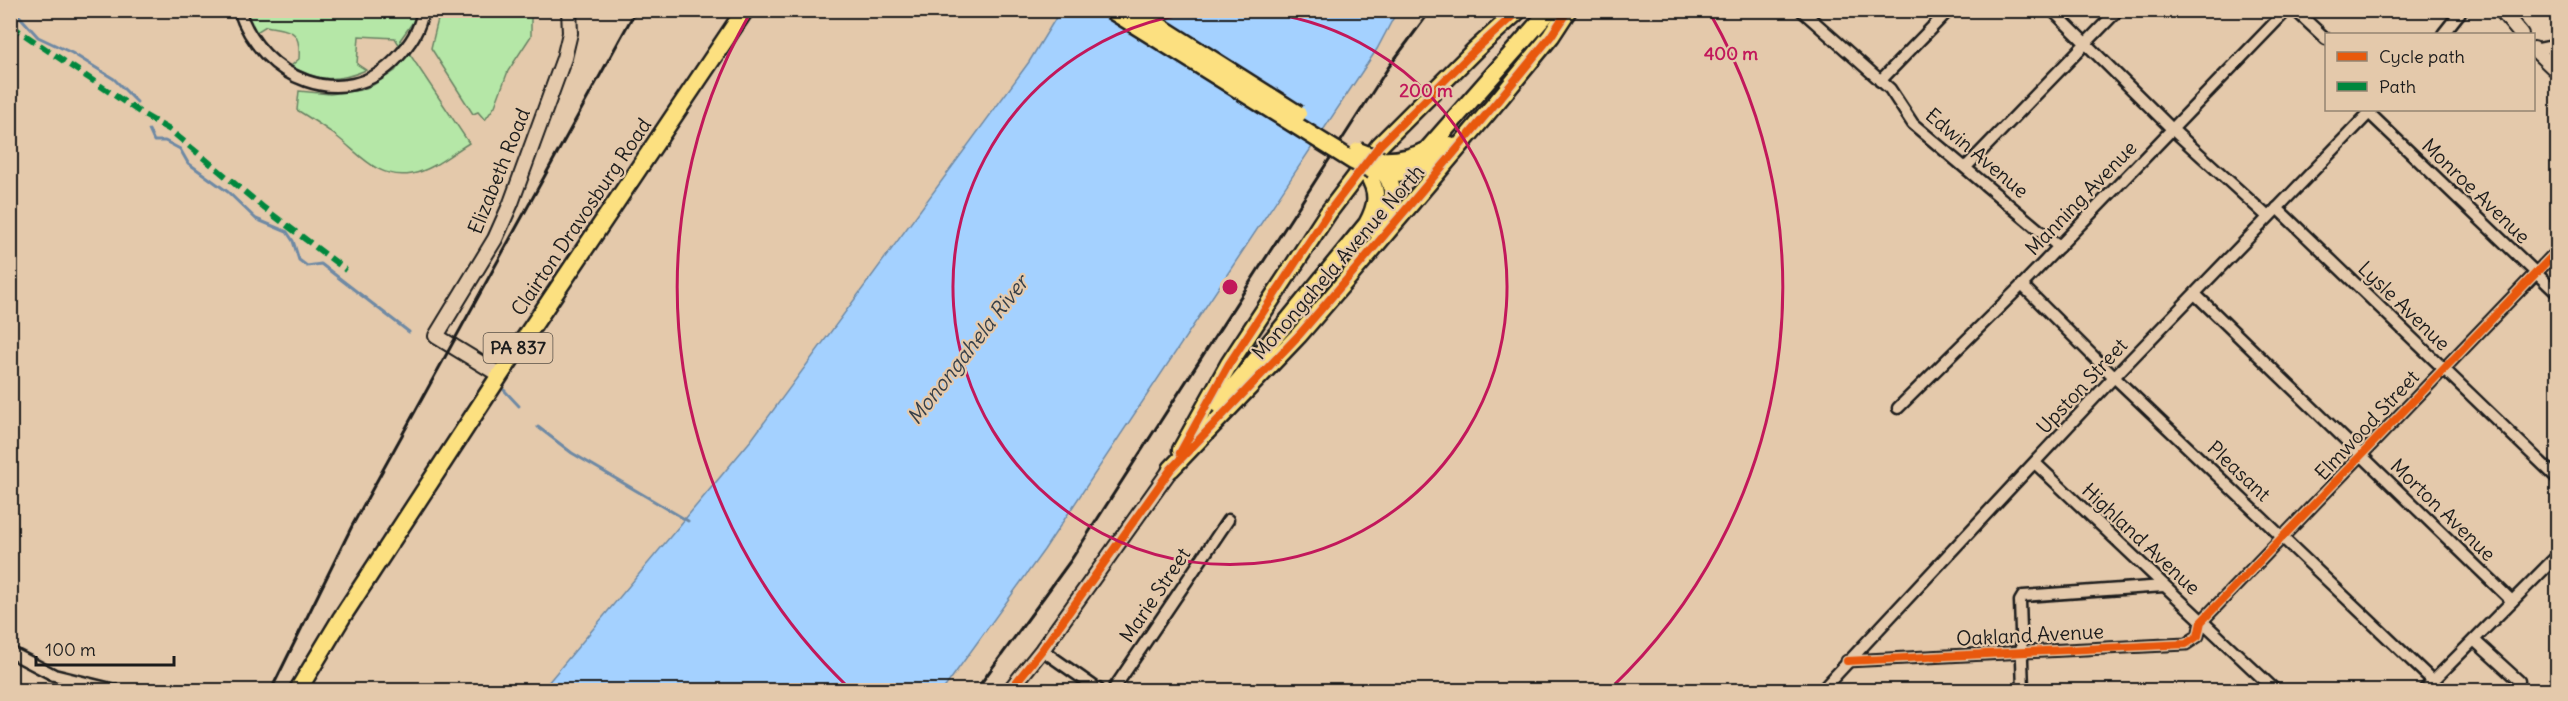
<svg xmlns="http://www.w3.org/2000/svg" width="2568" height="701" font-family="Delius,sans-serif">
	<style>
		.green { fill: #b5e7a7; stroke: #688262; stroke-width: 1.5 }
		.water { fill: #a4d1ff; stroke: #6e89a4; stroke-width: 1.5 }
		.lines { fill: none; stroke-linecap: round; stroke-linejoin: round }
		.stream { stroke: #6e89a4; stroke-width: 3 }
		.street-casing { stroke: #1c1c1c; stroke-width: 15 }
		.secondary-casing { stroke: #1c1c1c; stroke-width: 18 }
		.primary-casing { stroke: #1c1c1c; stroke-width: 21 }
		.street { stroke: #e4c9ab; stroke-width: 10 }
		.secondary { stroke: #e4c9ab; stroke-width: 14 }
		.primary { stroke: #fce080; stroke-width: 16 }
		.rail { stroke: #1c1c1c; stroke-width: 3 }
		.primary-bridge-casing { stroke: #1c1c1c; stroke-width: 21; stroke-linecap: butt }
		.primary-bridge { stroke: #fce080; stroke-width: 16 }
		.quiet { stroke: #00873e; stroke-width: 6; stroke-dasharray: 12 6; stroke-linecap: butt }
		.cycleway-casing { stroke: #e4c9ab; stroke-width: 11 }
		.cycleway { stroke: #e8590c; stroke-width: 8 }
		.ring { fill: none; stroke: #c2185b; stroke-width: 3 }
		.labels { text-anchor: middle; stroke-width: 4.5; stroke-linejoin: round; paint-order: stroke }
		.shield { fill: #e4c9ab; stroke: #585047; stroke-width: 1.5 }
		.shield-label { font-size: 18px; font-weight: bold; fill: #1c1c1c }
		.street-label { font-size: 20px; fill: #1c1c1c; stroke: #e4c9ab }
		.water-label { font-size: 21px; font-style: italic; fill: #374049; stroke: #e4c9ab }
		.centre { fill: #c2185b; stroke: #e4c9ab; stroke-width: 3 }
		.ring-label { font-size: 18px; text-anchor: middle; font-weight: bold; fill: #c2185b; stroke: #e4c9ab; stroke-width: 4.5; stroke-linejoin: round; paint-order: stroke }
	</style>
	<rect width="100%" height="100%" fill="#e4c9ab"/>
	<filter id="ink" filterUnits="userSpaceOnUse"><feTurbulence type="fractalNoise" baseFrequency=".0167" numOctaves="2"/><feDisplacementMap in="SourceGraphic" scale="12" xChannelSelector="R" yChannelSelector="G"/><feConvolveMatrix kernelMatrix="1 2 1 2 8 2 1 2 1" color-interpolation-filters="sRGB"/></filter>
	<g filter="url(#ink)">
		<g class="green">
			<path d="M245,11H416L413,22L400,40L403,43L400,46L395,38L359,36L357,64L366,70C338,82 318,82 291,66L299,59C301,29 291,31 266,26L255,33Z"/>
			<polygon points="440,11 531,11 531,36 508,71 495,106 485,120 478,112 473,114 431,48"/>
			<path d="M409,53L469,143C451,154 433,170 412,174C377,180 360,154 336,136C323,126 310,118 297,110L299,91L330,94L361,90L373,85L395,71Z"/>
		</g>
		<polygon class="water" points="1060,11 1397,11 1377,49 1044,550 943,690 542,690 752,439 1029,62"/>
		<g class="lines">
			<g class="stream">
				<polyline points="14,10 38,37 72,53 114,79 137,102"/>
				<polyline points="149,130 154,141 165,141 180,149 188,163 228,192 256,219 287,232 293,241 299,260 307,266 321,264 409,332"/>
				<polyline points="504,390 519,406"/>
				<polyline points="538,427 572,453 688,521"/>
			</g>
			<g class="street-casing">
				<g id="street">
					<path d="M239,10C261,78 344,115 397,58C410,44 420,30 423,10"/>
					<polyline points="1801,10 1890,89 1913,124 2059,247"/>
					<polyline points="2052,10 2173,130 2268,217"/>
					<polyline points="2295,10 2326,39"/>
					<polyline points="2443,34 2462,10"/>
					<polyline points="2534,50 2558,45"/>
					<polyline points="1880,81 1949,10"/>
					<polyline points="2369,113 2558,294"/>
					<polyline points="1966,167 2118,10"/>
					<polyline points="2277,208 2558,479"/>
					<polyline points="2022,285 2114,377 2433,681"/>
					<polyline points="2195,294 2512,601"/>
					<polyline points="1898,408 2022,285 2287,10"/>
					<polyline points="2035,463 2275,690"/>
					<polyline points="2474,640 2519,681"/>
					<polyline points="1042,650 1099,690"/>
					<polyline points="10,652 54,675 115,690"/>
					<polyline points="1847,661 2186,644 2198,636 2201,622 2558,250"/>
					<polyline points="1113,690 1228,520"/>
					<polyline points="1822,690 2114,377 2372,110"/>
					<polyline points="2023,690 2020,601 2023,596 2164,586"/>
					<polyline points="2424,690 2558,555"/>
				</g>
			</g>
			<g class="secondary-casing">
				<g id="secondary">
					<polyline points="2501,10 2521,34"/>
					<polyline points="2534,49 2558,72"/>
					<polyline points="500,375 436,336 495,239 511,203 564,58 570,33 569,10"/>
					<polyline points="1010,690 1042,650 1171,469"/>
				</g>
			</g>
			<g class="primary-casing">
				<g id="primary">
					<path d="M1381,160C1398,161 1412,158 1427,150L1550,10"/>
					<path d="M1377,171C1404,178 1432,166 1450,145"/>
					<path d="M1376,231C1394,208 1401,186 1377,165"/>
					<path d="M1219,405L1367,224C1377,206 1379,193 1368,175"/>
					<polyline points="1181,450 1229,364 1328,213 1379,146 1475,50 1519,10"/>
					<polyline points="1171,469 1299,335 1354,271 1501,97 1551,36 1568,10"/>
					<polyline points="298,690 342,617 500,375 745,10"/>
				</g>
			</g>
			<use href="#street" class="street"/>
			<use href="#secondary" class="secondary"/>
			<use href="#primary" class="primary"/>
			<g class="rail">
				<polyline points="271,690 352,526 636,10"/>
				<polyline points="976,690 1071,560 1388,68 1431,10"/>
			</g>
			<g class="primary-bridge-casing">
				<g id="primary-bridge">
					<polyline points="1111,10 1353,161 1372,170"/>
					<polyline points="1134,10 1298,114"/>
					<polyline points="1358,151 1381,160"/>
				</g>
			</g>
			<use href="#primary-bridge" class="primary-bridge"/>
			<polyline class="quiet" points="10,25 144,115 170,130 264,208 346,270"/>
			<g class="cycleway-casing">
				<g id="cycleway">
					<polyline points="1180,453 1229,364 1328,213 1379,146 1475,50 1519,10"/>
					<polyline points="1847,661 2186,644 2198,636 2201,622 2558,250"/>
					<polyline points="1010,690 1042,650 1171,469 1299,335 1354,271 1501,97 1551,36 1568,10"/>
				</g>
			</g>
			<use href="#cycleway" class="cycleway"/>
		</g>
	</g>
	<g class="ring">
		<path d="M1247 11A277 277 0 1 1 1213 11"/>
		<path d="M849 688A553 553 0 0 1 749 15M1711 15A553 553 0 0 1 1611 688"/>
	</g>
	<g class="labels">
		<rect class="shield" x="483.5" y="333" width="69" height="30" rx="4.5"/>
		<g class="shield-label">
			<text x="518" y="354">PA 837</text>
		</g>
		<g class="street-label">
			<text transform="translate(1977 153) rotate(40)" y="7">Edwin Avenue</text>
			<text transform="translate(499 171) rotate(-68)" y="7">Elizabeth Road</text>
			<text transform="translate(2476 191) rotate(44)" y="7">Monroe Avenue</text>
			<text transform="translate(2081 198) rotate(-46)" y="7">Manning Avenue</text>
			<text transform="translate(581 217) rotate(-56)" y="7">Clairton Dravosburg Road</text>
			<text transform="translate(1338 262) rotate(-49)" y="7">Monongahela Avenue North</text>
			<text transform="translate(2404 306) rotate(44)" y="7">Lysle Avenue</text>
			<text transform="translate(2082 386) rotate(-47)" y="7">Upston Street</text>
			<text transform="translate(2367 425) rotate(-47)" y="7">Elmwood Street</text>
			<text transform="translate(2239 471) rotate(43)" y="7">Pleasant</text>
			<text transform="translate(2443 510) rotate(44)" y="7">Morton Avenue</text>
			<text transform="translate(2141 539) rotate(43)" y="7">Highland Avenue</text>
			<text transform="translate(1155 595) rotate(-56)" y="7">Marie Street</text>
			<text transform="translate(2030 635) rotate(-3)" y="7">Oakland Avenue</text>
		</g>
		<g class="water-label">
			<text transform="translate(968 350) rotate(-52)" y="7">Monongahela River</text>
		</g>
	</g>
	<circle cx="1230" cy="287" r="9" class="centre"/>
	<g class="ring-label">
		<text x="1731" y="60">400 m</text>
		<text x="1426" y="97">200 m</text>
	</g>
	<rect width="2568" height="701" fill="none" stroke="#e4c9ab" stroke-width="36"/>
	<rect x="18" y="18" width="2532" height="665" fill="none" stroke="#1c1c1c" stroke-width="2" filter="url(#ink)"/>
	<rect x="2325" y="33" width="210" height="78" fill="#e4c9ab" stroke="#948472" stroke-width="1.5"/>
	<rect x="2337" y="52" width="30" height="9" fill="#e8590c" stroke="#948472" stroke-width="1.5"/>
	<text x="2379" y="63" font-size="18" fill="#1c1c1c">Cycle path</text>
	<rect x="2337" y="82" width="30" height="9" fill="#00873e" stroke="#948472" stroke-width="1.5"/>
	<text x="2379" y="93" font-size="18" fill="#1c1c1c">Path</text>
	<path d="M36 656v9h138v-9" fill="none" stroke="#1c1c1c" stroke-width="3"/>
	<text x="45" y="656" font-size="18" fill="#1c1c1c" stroke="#e4c9ab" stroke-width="4.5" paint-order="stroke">100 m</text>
</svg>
